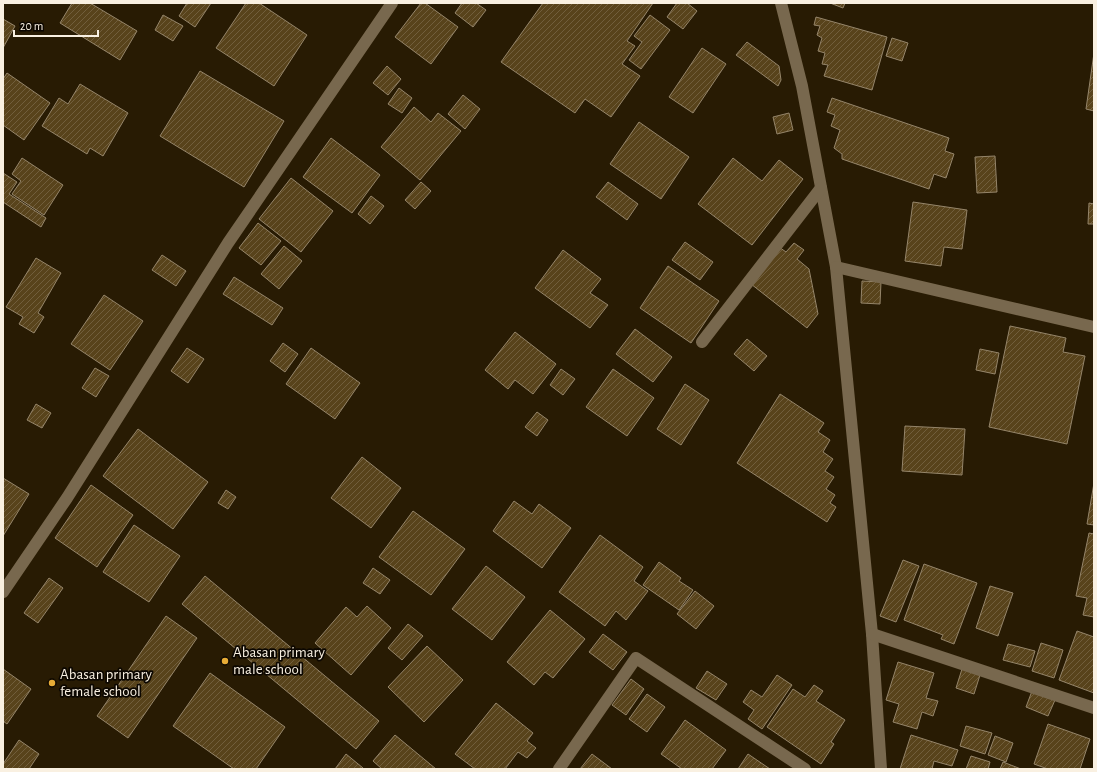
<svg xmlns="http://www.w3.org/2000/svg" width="1097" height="772" font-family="'Alegreya Sans',sans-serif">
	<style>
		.building { fill: url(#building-hatch); stroke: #95856a }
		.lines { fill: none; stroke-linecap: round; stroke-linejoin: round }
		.minor { stroke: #78684e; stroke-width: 12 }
		.poi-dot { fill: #e7ac36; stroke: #0c0701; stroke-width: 1.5 }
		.labels { text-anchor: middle; stroke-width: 3.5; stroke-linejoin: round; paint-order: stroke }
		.poi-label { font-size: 15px; fill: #f9f0e1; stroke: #0c0701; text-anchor: start }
	</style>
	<defs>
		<pattern id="building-hatch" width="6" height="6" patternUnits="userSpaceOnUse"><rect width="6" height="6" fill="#58431b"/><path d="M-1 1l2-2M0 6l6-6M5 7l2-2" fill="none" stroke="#715e3c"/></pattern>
	</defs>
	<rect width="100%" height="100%" fill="#281b03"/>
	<g class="building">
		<polygon points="72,3 90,3 137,31 120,60 60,23"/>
		<polygon points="187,3 211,3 195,27 179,16"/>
		<polygon points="246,3 259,3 307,35 274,86 216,48"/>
		<polygon points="421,3 425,3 458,27 431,64 395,37"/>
		<polygon points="462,3 476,3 486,10 473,27 455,13"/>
		<polygon points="543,3 653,3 627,41 635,46 622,64 640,76 611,117 585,99 575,113 501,62"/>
		<polygon points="677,3 687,3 697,11 683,29 667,17"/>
		<polygon points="830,3 845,3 843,8"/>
		<polygon points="163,15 183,26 173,41 155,30"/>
		<polygon points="650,15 670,30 641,69 629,60 642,42 634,36"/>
		<polygon points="816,17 887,37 872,90 824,76 828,65 822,64 825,53 818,51 822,38 817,35 820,26 814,25"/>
		<polygon points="3,19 15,26 3,48"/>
		<polygon points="892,38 908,43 902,61 886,56"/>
		<polygon points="747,42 779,66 781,80 778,86 736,55"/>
		<polygon points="702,48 726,64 693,113 669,97"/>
		<polygon points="1094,53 1094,111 1086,109"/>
		<polygon points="387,66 401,79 388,95 373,83"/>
		<polygon points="200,71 284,121 244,187 160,136"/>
		<polygon points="7,73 50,103 24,140 3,125 3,79"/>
		<polygon points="80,84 128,113 103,156 90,148 87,154 42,126 59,98 68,104"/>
		<polygon points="399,88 412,98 402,113 388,104"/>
		<polygon points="463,95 480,109 465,129 448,114"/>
		<polygon points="832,98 949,138 945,151 954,154 946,178 934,174 929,189 842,159 842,154 834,148 840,130 831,126 835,115 827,112"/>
		<polygon points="414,107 431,122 438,113 461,131 420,180 381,147"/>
		<polygon points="789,113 793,130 777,134 773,117"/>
		<polygon points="639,122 689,157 661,199 610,164"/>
		<polygon points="331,138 380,175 352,213 303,177"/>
		<polygon points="995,156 997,192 977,193 975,157"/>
		<polygon points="22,158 63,185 44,215 12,194 21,181 12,174"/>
		<polygon points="733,158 762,181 779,160 803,179 752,245 698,204"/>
		<polygon points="3,173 17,182 9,194 46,218 41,227 3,202"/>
		<polygon points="291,178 333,211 301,252 259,219"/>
		<polygon points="421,182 431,191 415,209 405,200"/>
		<polygon points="608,182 638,204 627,220 596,197"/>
		<polygon points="371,196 384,206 370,224 358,214"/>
		<polygon points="913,202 967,210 962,249 944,247 941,266 905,261"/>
		<polygon points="1089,203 1094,204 1094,224 1088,224"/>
		<polygon points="258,223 281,241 261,265 239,248"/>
		<polygon points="685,242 713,262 700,280 672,260"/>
		<polygon points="794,243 804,250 797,259 809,269 818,314 807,328 751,284 779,247 786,252"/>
		<polygon points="284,246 302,261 279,289 261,274"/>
		<polygon points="563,250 601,279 590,293 608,305 590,328 535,288"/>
		<polygon points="162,255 186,271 176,286 152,270"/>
		<polygon points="36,258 61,273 38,313 44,317 34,333 19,324 23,317 6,307"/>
		<polygon points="668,266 719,301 691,343 640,308"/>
		<polygon points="234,277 283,308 272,325 223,294"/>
		<polygon points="862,281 881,282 880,304 861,303"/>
		<polygon points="104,295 143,321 110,370 71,344"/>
		<polygon points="1010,326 1066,338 1063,352 1085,356 1067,444 989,427"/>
		<polygon points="635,329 672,357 653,382 616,354"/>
		<polygon points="515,332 556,364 533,394 515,380 508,389 485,370"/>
		<polygon points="747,339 767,356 754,371 734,354"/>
		<polygon points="283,343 298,354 285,372 270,361"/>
		<polygon points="187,348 204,359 188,383 171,371"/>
		<polygon points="311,348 360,383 335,419 286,384"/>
		<polygon points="980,349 999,353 995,374 976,370"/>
		<polygon points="95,368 109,376 96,397 82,388"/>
		<polygon points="561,369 575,379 563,395 550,385"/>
		<polygon points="613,369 654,398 627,436 586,407"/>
		<polygon points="685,384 709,400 681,445 657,429"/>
		<polygon points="780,394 824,423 818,432 830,440 823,452 833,459 825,471 834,477 826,489 835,495 830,503 836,507 827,522 737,463"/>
		<polygon points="36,404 51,413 42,428 27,420"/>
		<polygon points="537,412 548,420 537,436 525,427"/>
		<polygon points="905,426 965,429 962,475 902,471"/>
		<polygon points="138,429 208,482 173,529 103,476"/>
		<polygon points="362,457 401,488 371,528 331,498"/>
		<polygon points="3,478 29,494 3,536"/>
		<polygon points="1094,483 1094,525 1087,524"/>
		<polygon points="91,485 133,515 97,567 55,538"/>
		<polygon points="226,490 236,497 228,509 218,503"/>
		<polygon points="514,501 532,514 539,504 571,528 542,568 493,531"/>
		<polygon points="413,511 465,549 431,595 379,557"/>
		<polygon points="134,525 180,556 149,602 103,572"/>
		<polygon points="1089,533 1094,534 1094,617 1083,615 1087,598 1076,596"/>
		<polygon points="600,535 643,567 634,581 648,591 626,620 616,611 605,626 559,592"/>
		<polygon points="903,560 919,566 896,622 880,616"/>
		<polygon points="659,562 681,578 679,581 693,590 679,610 643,585"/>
		<polygon points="924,564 977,583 954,644 941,639 943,635 904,620"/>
		<polygon points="486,566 525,597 492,640 452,609"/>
		<polygon points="373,568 390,580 380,594 363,583"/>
		<polygon points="205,576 379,721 356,749 182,604"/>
		<polygon points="49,578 63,588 38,623 24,613"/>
		<polygon points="990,586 1013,593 998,636 976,628"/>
		<polygon points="695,591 714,606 696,629 677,614"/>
		<polygon points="367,606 391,628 351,675 315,643 346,607 357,617"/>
		<polygon points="550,610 585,639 553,678 545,672 534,685 507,662"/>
		<polygon points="166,616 197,638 128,738 97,716"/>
		<polygon points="408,624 423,636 402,660 388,648"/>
		<polygon points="1077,631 1094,637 1094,693 1059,680"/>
		<polygon points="603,634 627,652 613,670 589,652"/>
		<polygon points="1041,643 1063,650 1054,678 1032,671"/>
		<polygon points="1008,644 1035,651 1030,667 1003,660"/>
		<polygon points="427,646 463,680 424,722 388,687"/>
		<polygon points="898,662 934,673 926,698 938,701 933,716 922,712 917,729 893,722 899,704 886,700"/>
		<polygon points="3,669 31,689 7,724 3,721"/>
		<polygon points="962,669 980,675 974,694 956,688"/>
		<polygon points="707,671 727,684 716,700 696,688"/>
		<polygon points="210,673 285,727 256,769 234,769 173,726"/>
		<polygon points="777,675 792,685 762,729 748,719 754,710 743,702 751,690 762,697"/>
		<polygon points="631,679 644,689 626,715 612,705"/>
		<polygon points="814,685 823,691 816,701 845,720 831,742 834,744 821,764 767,727 793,689 805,697"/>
		<polygon points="1032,691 1055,700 1048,716 1026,707"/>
		<polygon points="647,694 665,707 647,732 629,719"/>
		<polygon points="496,703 533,733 527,741 536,748 527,758 518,752 505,769 475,769 455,754"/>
		<polygon points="685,720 726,750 712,769 682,769 661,754"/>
		<polygon points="1048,724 1090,739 1080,769 1048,769 1034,764"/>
		<polygon points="966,726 992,733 985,754 960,746"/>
		<polygon points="395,735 436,769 382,769 373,761"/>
		<polygon points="911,735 958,750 952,766 934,761 932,769 900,769"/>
		<polygon points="995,736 1013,743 1006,762 988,755"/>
		<polygon points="19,740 39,754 29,769 3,769 3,764"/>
		<polygon points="346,754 363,768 363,769 335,769"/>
		<polygon points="592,754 612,769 580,769"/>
		<polygon points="748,754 770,769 738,769"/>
		<polygon points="971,756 990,762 988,769 966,769"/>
		<polygon points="1003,762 1021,769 1000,769"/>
	</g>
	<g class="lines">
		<g class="minor">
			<polyline points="781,3 802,86 836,267 872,634 881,769"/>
			<polyline points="836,267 1094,327"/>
			<polyline points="702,342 821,188"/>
			<polyline points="3,592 67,498 228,243 392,3"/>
			<polyline points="872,634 1094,708"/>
			<polyline points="559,769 636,658 805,769"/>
		</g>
	</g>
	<g class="poi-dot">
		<circle cx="225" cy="661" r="4"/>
		<circle cx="52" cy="683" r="4"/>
	</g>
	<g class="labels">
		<g class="poi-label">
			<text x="233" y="657">Abasan primary<tspan x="233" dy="17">male school</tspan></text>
			<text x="60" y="679">Abasan primary<tspan x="60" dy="17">female school</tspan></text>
		</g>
	</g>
	<rect width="1097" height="772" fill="none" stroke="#f9f0e1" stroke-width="8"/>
	<path d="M14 30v6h84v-6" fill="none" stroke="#f9f0e1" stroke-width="2"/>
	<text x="20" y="30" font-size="12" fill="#f9f0e1" stroke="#0c0701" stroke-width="3" paint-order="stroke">20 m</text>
</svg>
